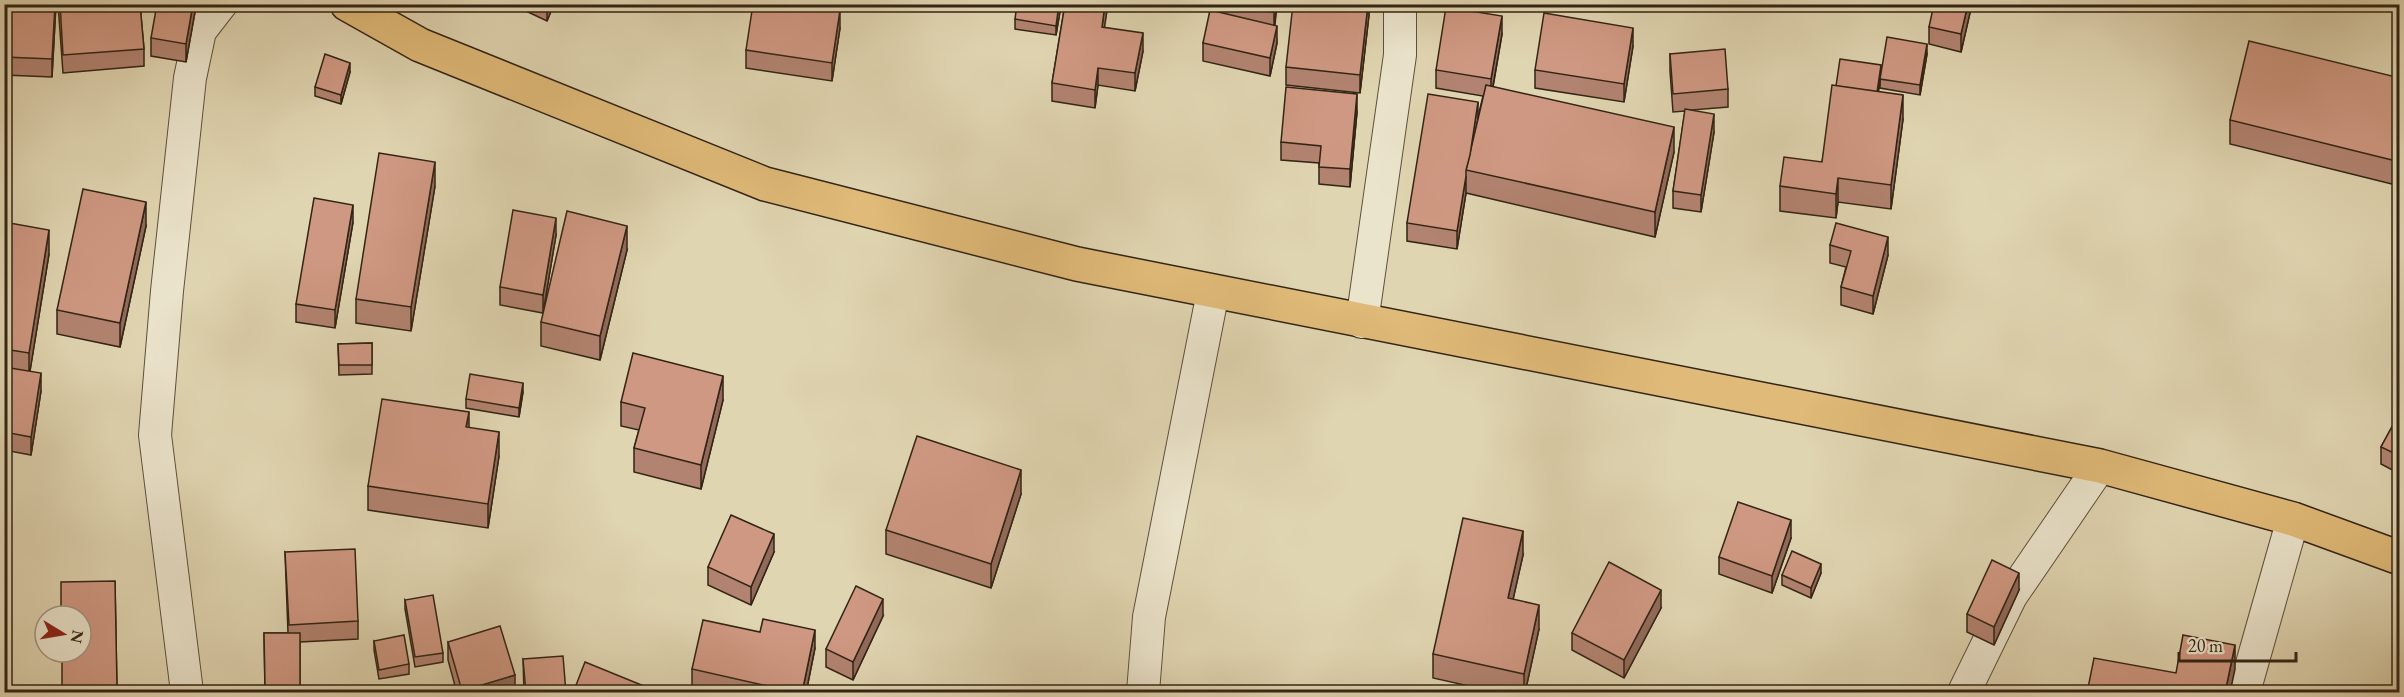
<svg xmlns="http://www.w3.org/2000/svg" width="2404" height="697" font-family="'EB Garamond',serif">
	<style>
		.lines { fill: none; stroke-linecap: round; stroke-linejoin: round }
		.minor-casing { stroke: #5e503c; stroke-width: 34 }
		.primary-casing { stroke: #322415; stroke-width: 36 }
		.minor { stroke: #ebe4cc; stroke-width: 32 }
		.primary { stroke: #e0ba78; stroke-width: 33 }
		.wall { fill: #b28370; stroke: #322415; stroke-width: 1.5 }
		.shaded-wall { fill: #916a5b; stroke: #322415; stroke-width: 1.5 }
		.building { fill: #cf9882; stroke: #322415; stroke-width: 1.5 }
	</style>
	<rect width="100%" height="100%" fill="#e0d5b1"/>
	<filter id="stains"><feTurbulence type="fractalNoise" baseFrequency=".00333" numOctaves="4"/><feColorMatrix values="0 0 0 0 .2 0 0 0 0 .09 0 0 0 0 .02 0 0 0 .5 -.17"/></filter>
	<radialGradient id="worn" r=".72"><stop offset=".6" stop-color="#630" stop-opacity="0"/><stop offset="1" stop-color="#630" stop-opacity=".3"/></radialGradient>
	<g class="lines">
		<g class="minor-casing">
			<g id="minor">
				<polyline points="1362,322 1400,55 1400,4"/>
				<polyline points="187,692 155,435 167,291 190,78 200,31 221,4"/>
				<polyline points="1143,692 1149,617 1213,292"/>
				<polyline points="1964,692 2011,596 2100,466"/>
				<polyline points="2244,692 2293,519"/>
			</g>
		</g>
		<g class="primary-casing">
			<polyline id="primary" points="347,4 420,45 765,184 1077,264 2100,466 2293,519 2400,558"/>
		</g>
		<use href="#minor" class="minor"/>
		<use href="#primary" class="primary"/>
	</g>
	<g class="wall">
		<polygon points="4,4 56,4 52,77 4,75"/>
		<polygon points="58,4 140,4 144,49 144,66 63,73"/>
		<polygon points="195,4 195,12 186,62 151,56 151,38"/>
		<polygon points="511,4 554,4 547,21"/>
		<polygon points="816,4 852,4 851,9"/>
		<polygon points="1061,4 1056,35 1015,29 1015,19"/>
		<polygon points="1065,4 1108,4 1104,27 1143,51 1135,91 1098,85 1095,108 1052,101 1052,83"/>
		<polygon points="1215,4 1277,4 1275,25 1277,43 1270,76 1203,61 1203,43 1214,12"/>
		<polygon points="1369,4 1369,15 1360,93 1286,85 1286,67"/>
		<polygon points="1972,4 1961,52 1929,44 1929,27"/>
		<polygon points="840,28 832,81 746,68 746,50"/>
		<polygon points="1502,34 1493,87 1674,152 1655,237 1466,193 1457,249 1407,241 1407,223 1478,117 1483,96 1436,88 1436,70"/>
		<polygon points="1633,46 1624,102 1535,88 1535,70"/>
		<polygon points="1670,54 1728,89 1728,107 1691,110 1714,132 1701,212 1673,208 1673,191 1685,111 1673,112 1670,71"/>
		<polygon points="1927,54 1920,95 1880,88 1880,79 1878,92 1903,119 1891,209 1838,202 1836,218 1780,211 1780,186 1822,162 1836,86 1881,75"/>
		<polygon points="350,72 341,104 315,96 315,87"/>
		<polygon points="2400,78 2400,186 2230,144 2230,120"/>
		<polygon points="1357,112 1350,187 1319,184 1319,163 1281,160 1281,142"/>
		<polygon points="435,186 411,331 356,323 356,299"/>
		<polygon points="4,222 49,254 30,371 41,391 31,455 4,450"/>
		<polygon points="353,222 335,328 296,322 296,304"/>
		<polygon points="146,226 120,347 57,334 57,310"/>
		<polygon points="556,235 543,313 500,305 500,287"/>
		<polygon points="1830,245 1888,255 1873,314 1841,305 1841,287 1846,267 1830,263"/>
		<polygon points="627,250 600,360 541,346 541,322"/>
		<polygon points="372,343 372,374 339,375 338,344"/>
		<polygon points="523,392 519,417 466,408 466,399"/>
		<polygon points="723,400 701,489 634,472 634,448 639,430 621,426 621,402"/>
		<polygon points="2400,412 2400,474 2381,464 2381,447"/>
		<polygon points="469,428 499,456 488,528 368,510 368,486"/>
		<polygon points="1021,494 991,588 886,554 886,530"/>
		<polygon points="1791,538 1772,593 1719,574 1719,557"/>
		<polygon points="285,552 358,621 358,639 300,642 300,693 265,693 264,633 288,633"/>
		<polygon points="774,552 751,605 708,585 708,567"/>
		<polygon points="1523,555 1513,599 1539,629 1525,693 1500,693 1433,678 1433,654"/>
		<polygon points="1821,573 1811,598 1782,585 1782,575"/>
		<polygon points="115,581 117,693 62,693"/>
		<polygon points="2019,590 1994,645 1967,632 1967,614"/>
		<polygon points="405,600 443,653 443,662 415,667 405,609"/>
		<polygon points="1661,608 1624,678 1572,650 1572,633"/>
		<polygon points="883,616 853,680 826,667 826,649"/>
		<polygon points="760,632 815,648 806,693 719,693 692,686 692,669"/>
		<polygon points="374,641 409,664 409,674 379,679 374,650"/>
		<polygon points="448,642 515,693 457,693 448,660"/>
		<polygon points="523,659 566,693 524,693"/>
	</g>
	<g class="shaded-wall">
		<polygon points="55,4 56,4 52,77 52,59"/>
		<polygon points="193,4 195,4 195,12 186,62 186,44"/>
		<polygon points="547,4 554,4 547,21"/>
		<polygon points="1059,4 1061,4 1061,7 1056,35 1056,26"/>
		<polygon points="1105,4 1108,4 1102,44 1102,27"/>
		<polygon points="1275,4 1277,4 1274,29 1274,12"/>
		<polygon points="1368,4 1369,4 1369,15 1360,93 1360,75"/>
		<polygon points="1968,4 1972,4 1961,52 1961,34"/>
		<polygon points="840,10 840,28 832,81 832,63"/>
		<polygon points="1502,16 1502,34 1491,97 1491,79"/>
		<polygon points="1277,26 1277,43 1270,76 1270,58"/>
		<polygon points="1633,28 1633,46 1624,102 1624,84"/>
		<polygon points="1143,33 1143,51 1135,91 1135,73"/>
		<polygon points="1927,44 1927,54 1920,95 1920,85"/>
		<polygon points="350,63 350,72 341,104 341,95"/>
		<polygon points="1881,65 1881,75 1877,102 1877,93"/>
		<polygon points="1098,68 1098,85 1095,108 1095,90"/>
		<polygon points="1357,94 1357,112 1350,187 1350,169"/>
		<polygon points="1903,95 1903,119 1891,209 1891,185"/>
		<polygon points="1478,102 1478,120 1467,170"/>
		<polygon points="1714,114 1714,132 1701,212 1701,195"/>
		<polygon points="1674,127 1674,152 1655,237 1655,212"/>
		<polygon points="435,162 435,186 411,331 411,307"/>
		<polygon points="1466,176 1466,193 1457,249 1457,231"/>
		<polygon points="1838,178 1838,202 1836,218 1836,194"/>
		<polygon points="146,202 146,226 120,347 120,323"/>
		<polygon points="353,205 353,222 335,328 335,310"/>
		<polygon points="556,218 556,235 543,313 543,295"/>
		<polygon points="627,226 627,250 600,360 600,336"/>
		<polygon points="49,230 49,254 29,377 29,353"/>
		<polygon points="1888,237 1888,255 1873,314 1873,296"/>
		<polygon points="41,373 41,391 31,455 31,437"/>
		<polygon points="723,376 723,400 701,489 701,465"/>
		<polygon points="523,383 523,392 519,417 519,408"/>
		<polygon points="469,412 469,436 466,427"/>
		<polygon points="499,432 499,456 488,528 488,504"/>
		<polygon points="1021,470 1021,494 991,588 991,564"/>
		<polygon points="1791,520 1791,538 1772,593 1772,576"/>
		<polygon points="1523,531 1523,555 1508,622 1508,598"/>
		<polygon points="774,534 774,552 751,605 751,587"/>
		<polygon points="1821,564 1821,573 1811,598 1811,588"/>
		<polygon points="2019,573 2019,590 1994,645 1994,627"/>
		<polygon points="1661,590 1661,608 1624,678 1624,660"/>
		<polygon points="883,599 883,616 853,680 853,662"/>
		<polygon points="1539,605 1539,629 1525,693 1524,693 1524,674"/>
		<polygon points="815,630 815,648 806,693 802,693"/>
		<polygon points="2235,645 2235,669 2230,693 2225,693"/>
		<polygon points="515,675 515,693 462,693 462,691"/>
	</g>
	<g class="building">
		<polygon points="4,4 55,4 52,59 4,57"/>
		<polygon points="60,4 140,4 144,49 63,55"/>
		<polygon points="157,4 193,4 186,44 151,38"/>
		<polygon points="753,4 804,4 840,10 832,63 746,50"/>
		<polygon points="1017,4 1059,4 1056,26 1015,19"/>
		<polygon points="1065,4 1105,4 1102,27 1143,33 1135,73 1098,68 1095,90 1052,83"/>
		<polygon points="1215,4 1275,4 1274,12 1214,7"/>
		<polygon points="1293,4 1368,4 1360,75 1286,67"/>
		<polygon points="1934,4 1968,4 1961,34 1929,27"/>
		<polygon points="1446,7 1502,16 1491,79 1436,70"/>
		<polygon points="1210,10 1277,26 1270,58 1203,43"/>
		<polygon points="1544,13 1633,28 1624,84 1535,70"/>
		<polygon points="1887,37 1927,44 1920,85 1880,79"/>
		<polygon points="2249,41 2400,78 2400,162 2230,120"/>
		<polygon points="1725,49 1728,89 1673,94 1670,54"/>
		<polygon points="325,54 350,63 341,95 315,87"/>
		<polygon points="1840,59 1881,65 1877,92 1836,86"/>
		<polygon points="1486,85 1674,127 1655,212 1466,170"/>
		<polygon points="1832,85 1903,95 1891,185 1838,178 1836,194 1780,186 1784,157 1822,162"/>
		<polygon points="1286,87 1357,94 1350,169 1319,167 1321,146 1281,142"/>
		<polygon points="1428,94 1478,102 1470,155 1466,170 1466,176 1457,231 1407,223"/>
		<polygon points="1685,109 1714,114 1701,195 1673,191"/>
		<polygon points="379,153 435,162 411,307 356,299"/>
		<polygon points="83,189 146,202 120,323 57,310"/>
		<polygon points="314,198 353,205 335,310 296,304"/>
		<polygon points="513,210 556,218 543,295 500,287"/>
		<polygon points="567,211 627,226 600,336 541,322"/>
		<polygon points="4,222 49,230 29,353 4,349"/>
		<polygon points="1836,223 1888,237 1873,296 1841,287 1851,251 1830,245"/>
		<polygon points="372,343 372,365 339,365 338,344"/>
		<polygon points="633,353 723,376 701,465 634,448 645,408 621,402"/>
		<polygon points="4,367 41,373 31,437 4,432"/>
		<polygon points="470,374 523,383 519,408 466,399"/>
		<polygon points="382,399 469,412 466,427 499,432 488,504 368,486"/>
		<polygon points="2400,412 2400,456 2381,447"/>
		<polygon points="917,436 1021,470 991,564 886,530"/>
		<polygon points="1738,502 1791,520 1772,576 1719,557"/>
		<polygon points="731,515 774,534 751,587 708,567"/>
		<polygon points="1463,518 1523,531 1508,598 1539,605 1524,674 1433,654"/>
		<polygon points="355,549 358,621 289,625 285,552"/>
		<polygon points="1792,551 1821,564 1811,588 1782,575"/>
		<polygon points="1992,560 2019,573 1994,627 1967,614"/>
		<polygon points="1609,562 1661,590 1624,660 1572,633"/>
		<polygon points="115,581 117,687 90,688 90,693 62,693 62,652 81,652 81,616 61,616 61,582"/>
		<polygon points="856,586 883,599 853,662 826,649"/>
		<polygon points="433,595 443,653 415,657 405,600"/>
		<polygon points="763,619 815,630 802,693 798,693 692,669 703,620 760,632"/>
		<polygon points="500,626 515,675 462,691 448,642"/>
		<polygon points="264,633 300,633 300,686 265,686"/>
		<polygon points="404,635 409,664 379,670 374,641"/>
		<polygon points="2183,635 2235,645 2225,693 2087,693 2094,658 2176,673"/>
		<polygon points="563,656 566,693 526,693 523,659"/>
		<polygon points="585,662 661,693 573,693"/>
		<polygon points="1330,688 1351,693 1329,693"/>
	</g>
	<rect width="2404" height="697" fill="none" stroke="#e0d5b1" stroke-width="24"/>
	<rect x="6" y="6" width="2392" height="685" fill="none" stroke="#322415" stroke-width="3"/>
	<rect x="12" y="12" width="2380" height="673" fill="none" stroke="#322415" stroke-width="1.5"/>
	<g transform="translate(63 634) rotate(101)"><circle r="28" fill="#ebe4cc" stroke="#a19783" stroke-width="1.5"/>
	<path d="M0-4.5L10 22L0 15L-10 22Z" fill="#8f2418"/>
	<text y="-9" font-size="16" font-weight="bold" text-anchor="middle" fill="#322415">N</text>
	</g>
	<path d="M2179 652v9h117v-9" fill="none" stroke="#322415" stroke-width="3"/>
	<text x="2188" y="652" font-size="18" fill="#322415" stroke="#ebe4cc" stroke-width="4.5" paint-order="stroke">20 m</text>
	<rect width="100%" height="100%" filter="url(#stains)"/>
	<rect width="100%" height="100%" fill="url(#worn)"/>
</svg>
